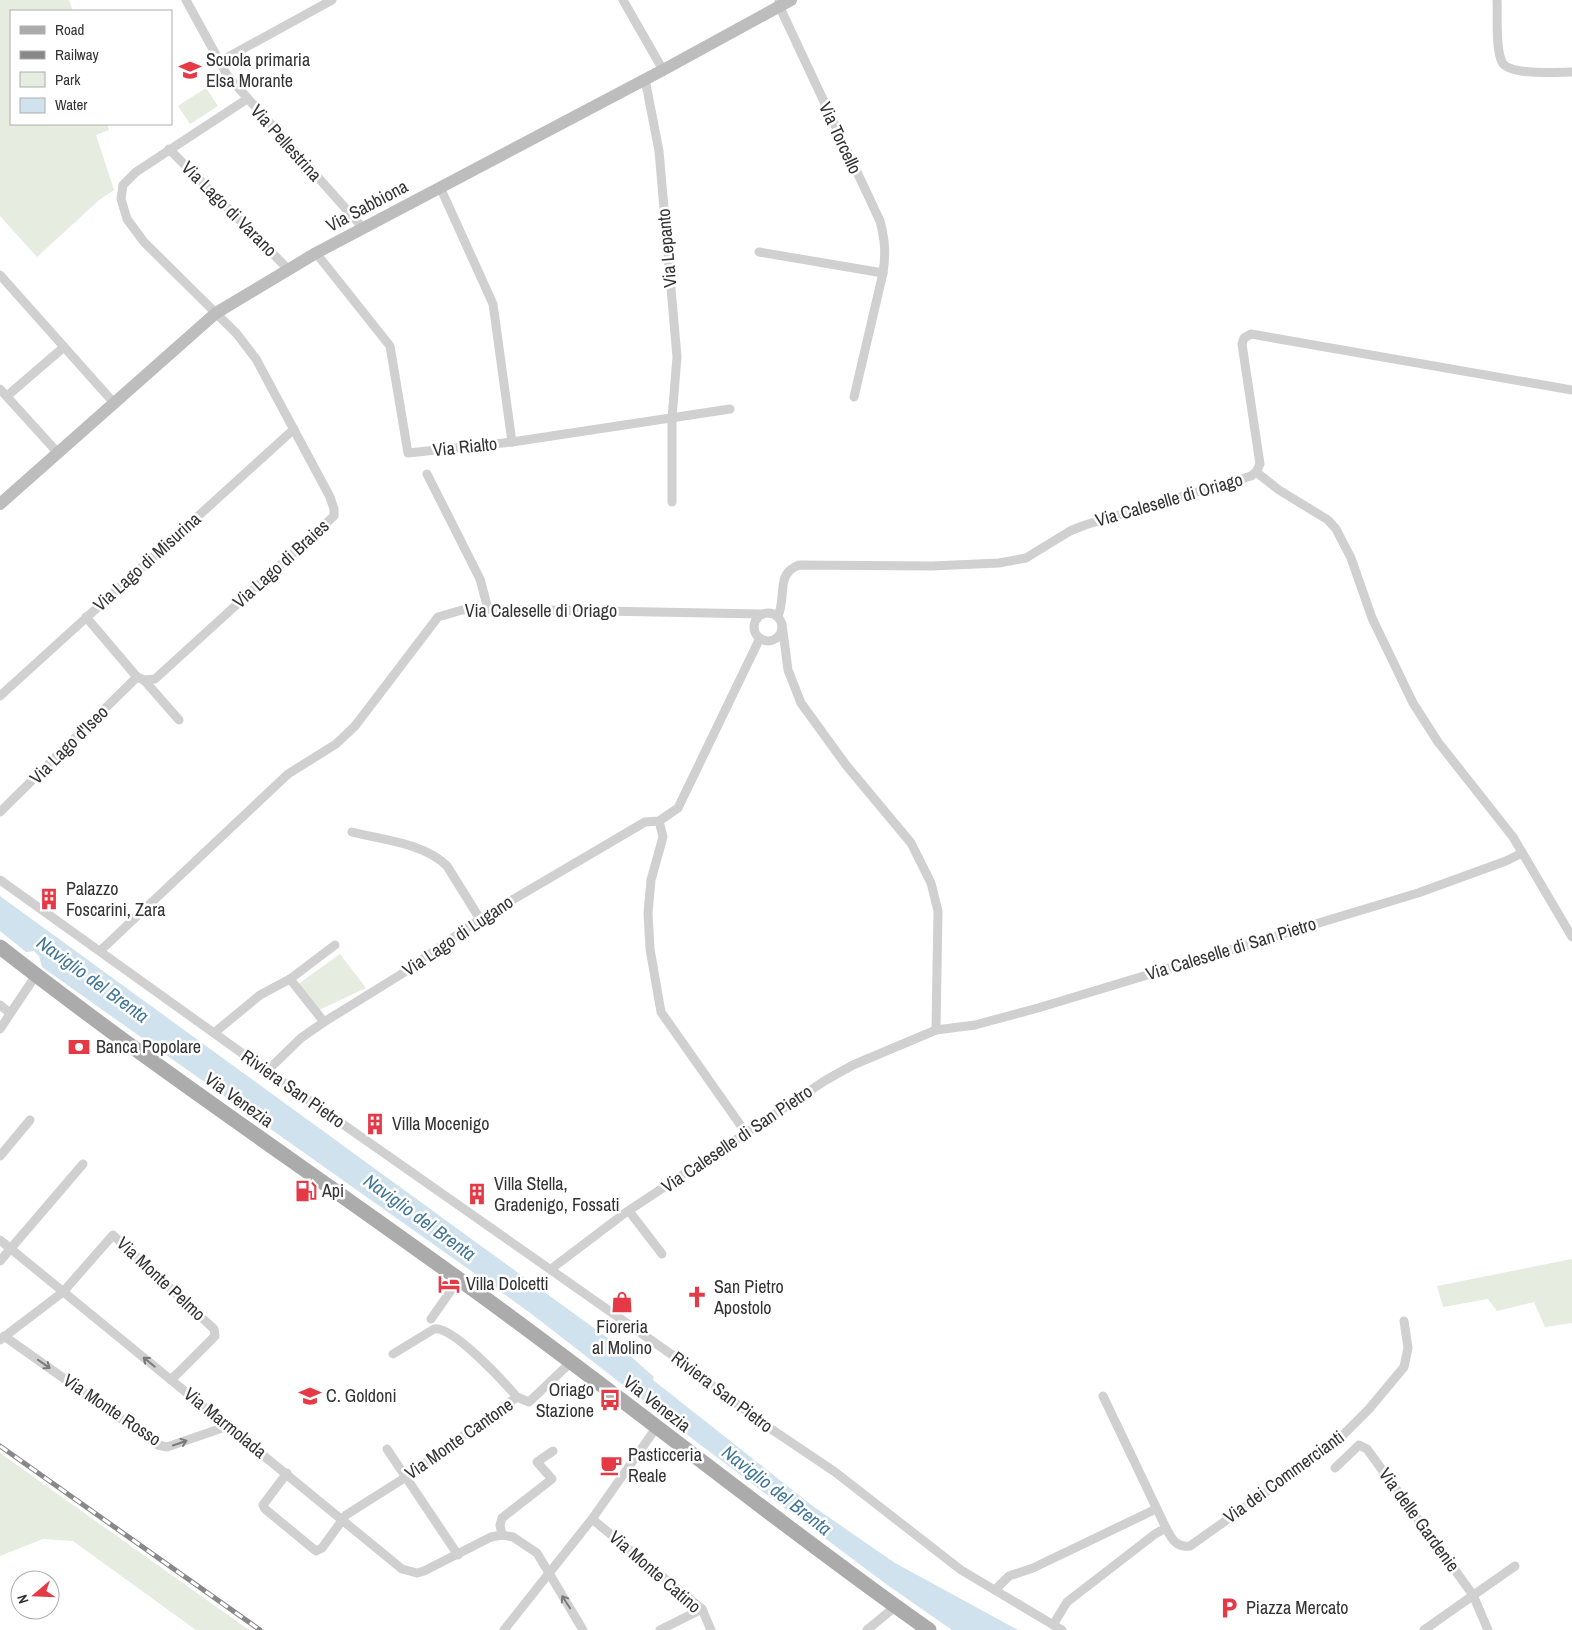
<svg xmlns="http://www.w3.org/2000/svg" width="1572" height="1630" font-family="'Archivo Narrow',sans-serif">
	<style>
		.green { fill: #e6ecdf }
		.water { fill: #cfe2ee }
		.lines { fill: none; stroke-linecap: round; stroke-linejoin: round }
		.street { stroke: #d0d0d0; stroke-width: 9 }
		.secondary { stroke: #bdbdbd; stroke-width: 12 }
		.primary { stroke: #ababab; stroke-width: 15 }
		.rail-casing { stroke: #888; stroke-width: 5 }
		.rail { stroke: #fff; stroke-width: 3; stroke-dasharray: 9; stroke-linecap: butt }
		.oneway { stroke: #7a7a7a }
		.labels { text-anchor: middle; stroke-width: 5; stroke-linejoin: round; paint-order: stroke }
		.poi-label { font-size: 18px; fill: #333; stroke: #fff; text-anchor: start }
		.street-label { font-size: 18px; fill: #333; stroke: #fff }
		.water-label { font-size: 19px; font-style: italic; fill: #3f7597; stroke: #fff }
	</style>
	<rect width="100%" height="100%" fill="#fff"/>
	<g class="green">
		<polygon points="0,0 69,0 73,11 11,11 11,124 107,124 109,130 96,135 114,190 98,201 37,257 0,216"/>
		<polygon points="206,88 218,106 190,124 178,106"/>
		<polygon points="340,954 366,988 319,1010 297,985"/>
		<polygon points="1572,1259 1572,1323 1545,1327 1534,1302 1497,1311 1488,1299 1443,1307 1437,1286"/>
		<polygon points="0,1453 249,1630 196,1630 73,1541 43,1539 0,1556"/>
	</g>
	<polygon class="water" points="0,896 620,1347 654,1377 653,1380 814,1507 895,1563 1018,1630 952,1630 886,1584 698,1443 529,1312 42,967 39,956 34,951 26,952 0,931"/>
	<g class="lines">
		<g class="street">
			<polyline points="186,0 227,75 363,228"/>
			<polyline points="623,0 663,70"/>
			<path d="M1497,0C1498,16 1495,48 1502,62C1509,76 1557,72 1572,72"/>
			<path d="M779,1L782,12L880,221C885,240 886,254 883,273L854,397"/>
			<polyline points="219,62 332,0"/>
			<polyline points="645,79 659,151 677,357 672,418 672,502"/>
			<polyline points="169,149 288,269"/>
			<polyline points="440,187 493,304 512,442"/>
			<polyline points="759,252 883,273"/>
			<polyline points="316,253 390,346 408,453 512,442 730,409"/>
			<polyline points="0,275 114,403"/>
			<polyline points="0,389 58,453"/>
			<polyline points="7,396 64,347"/>
			<polyline points="1256,472 1279,490 1328,520 1336,529 1351,558 1372,618 1413,703 1438,742 1513,837 1572,937"/>
			<polyline points="427,474 480,579 488,609"/>
			<circle cx="768" cy="627" r="14"/>
			<path d="M778,616C787,596 775,574 799,565L932,566L999,563L1026,558L1070,531L1085,525L1251,476L1256,472L1260,464L1242,344L1244,338L1251,334L1572,390"/>
			<polyline points="86,617 137,677 144,680 155,679 334,516 334,509 330,497 256,359 237,334 144,242 127,219 121,199 123,185 136,172 247,99"/>
			<polyline points="782,624 788,670 801,703 846,765 911,843 931,883 938,911 936,1030"/>
			<polyline points="144,680 179,720"/>
			<polyline points="0,696 294,429"/>
			<polyline points="0,812 137,677"/>
			<polyline points="659,821 663,837 651,880 648,913 650,949 661,1012 746,1133"/>
			<path d="M352,832C382,840 424,843 447,866L480,919"/>
			<polyline points="0,880 267,1071 678,1359 758,1420 835,1472 961,1570 1062,1630"/>
			<polyline points="101,950 288,774 336,744 355,726 438,617 462,610 488,609 761,614"/>
			<polyline points="290,979 324,1022"/>
			<polyline points="0,1005 10,1013"/>
			<polyline points="0,1029 32,981"/>
			<polyline points="214,1033 260,995 290,979 335,945"/>
			<polyline points="267,1071 301,1038 324,1022 400,975 480,919 645,822 659,821 678,808 760,638"/>
			<polyline points="0,1156 30,1120"/>
			<polyline points="629,1211 662,1254"/>
			<polyline points="0,1240 402,1569 417,1573 424,1571 491,1537 502,1535 513,1537 537,1553 583,1630"/>
			<polyline points="0,1261 83,1164"/>
			<polyline points="551,1269 625,1213 826,1080 853,1065 936,1030 975,1025 1038,1008 1418,893 1506,861 1522,853"/>
			<polyline points="431,1319 459,1279"/>
			<polyline points="4,1336 158,1445 167,1447 228,1426"/>
			<polyline points="0,1340 63,1292 113,1235 214,1329 215,1336 171,1380"/>
			<path d="M393,1354L434,1329C451,1324 505,1383 517,1397"/>
			<polyline points="1103,1396 1166,1528"/>
			<polyline points="387,1449 458,1555"/>
			<polyline points="1335,1468 1359,1445 1367,1449 1473,1595 1488,1630"/>
			<polyline points="287,1473 263,1505 265,1509 316,1551 322,1548 346,1515 406,1477 517,1397 529,1402 571,1362"/>
			<polyline points="592,1519 702,1609 711,1630"/>
			<polyline points="502,1535 500,1525 502,1518 552,1479 537,1462 553,1451"/>
			<polyline points="995,1590 1009,1576 1033,1568 1156,1509"/>
			<path d="M1053,1625L1067,1602L1155,1534L1166,1528C1172,1539 1176,1548 1190,1546L1334,1444L1369,1409L1404,1367L1408,1348L1404,1321"/>
			<polyline points="504,1630 592,1519 656,1428"/>
			<polyline points="660,1630 702,1609"/>
			<polyline points="867,1630 896,1606"/>
			<polyline points="1424,1630 1515,1566"/>
		</g>
		<polyline class="secondary" points="0,504 216,313 316,253 663,70 791,0"/>
		<path class="primary" d="M0,947C149,1064 307,1169 460,1280C619,1394 770,1518 929,1630"/>
		<g class="rail-casing">
			<polyline id="rail" points="0,1446 260,1630"/>
		</g>
		<use href="#rail" class="rail"/>
	</g>
	<defs><path id="oneway-shaft" d="M-6 0H5M1.5-3L5.5 0L1.5 3" fill="none" stroke-width="1.6" stroke-linecap="round" stroke-linejoin="round" transform="scale(1.25)"/></defs>
	<g class="oneway">
		<use href="#oneway-shaft" transform="translate(149 1362) rotate(-141)"/>
		<use href="#oneway-shaft" transform="translate(44 1364) rotate(35)"/>
		<use href="#oneway-shaft" transform="translate(180 1443) rotate(-19)"/>
		<use href="#oneway-shaft" transform="translate(566 1602) rotate(-123)"/>
	</g>
	<defs>
		<g id="school-bare" transform="scale(1.725)"><path d="M0-5L7-2L0 1L-7-2ZM-4 1L0 2.5L4 1V4Q0 6-4 4Z" fill="#e63946" stroke="#fff" stroke-width="2.5" paint-order="stroke"/></g>
		<g id="building-bare" transform="scale(1.725)"><path d="M-4-6H4V6H1V3H-1V6H-4ZM-2.5-4.3h1.7v1.8h-1.7ZM.8-4.3h1.7v1.8H.8ZM-2.5-1h1.7V.8h-1.7ZM.8-1h1.7V.8H.8Z" fill="#e63946" stroke="#fff" stroke-width="2.5" paint-order="stroke"/></g>
		<g id="bank-bare" transform="scale(1.725)"><path d="M-6-4H6V4H-6ZM0-2.3a2.3 2.3 0 1 0 0 4.6a2.3 2.3 0 1 0 0-4.6Z" fill="#e63946" stroke="#fff" stroke-width="2.5" paint-order="stroke"/></g>
		<g id="fuel-bare" transform="scale(1.725)"><path d="M-5.5-6h7V0h2V4h1.3V-2.5L3-4.5l.8-.8L6-3V5H2.5V1h-1V6h-7ZM-4.2-4.7v3.2H.2V-4.7Z" fill="#e63946" stroke="#fff" stroke-width="2.5" paint-order="stroke"/></g>
		<g id="hotel-bare" transform="scale(1.725)"><path d="M-6-4.5h1.5V1H6V5H4.5V3h-9V5H-6ZM-4 0a1.8 1.8 0 1 1 3.6 0ZM.5 0V-2.5h3Q6-2.5 6 0Z" fill="#e63946" stroke="#fff" stroke-width="2.5" paint-order="stroke"/></g>
		<g id="church-bare" transform="scale(1.725)"><path d="M-1.2-6h2.4v3.5h3.3v2.4h-3.3V6h-2.4V-.1h-3.3v-2.4h3.3Z" fill="#e63946" stroke="#fff" stroke-width="2.5" paint-order="stroke"/></g>
		<g id="shop-bare" transform="scale(1.725)"><path d="M-5-2.5h2.3a2.7 3.5 0 0 1 5.4 0H5L5.5 6h-11ZM-1.5-2.5h3a1.5 2.3 0 0 0-3 0Z" fill="#e63946" stroke="#fff" stroke-width="2.5" paint-order="stroke"/></g>
		<g id="bus-bare" transform="scale(1.725)"><path d="M-5-6H5V4H4V6H2V4H-2V6H-4V4H-5ZM-3.5-4V0h7V-4ZM-3.5 1.2v1.5H-2V1.2ZM2 1.2v1.5H3.5V1.2Z" fill="#e63946" stroke="#fff" stroke-width="2.5" paint-order="stroke"/></g>
		<g id="cafe-bare" transform="scale(1.725)"><path d="M-5.5-4.5H6V0H3Q3 3.5 0 3.5H-2.5Q-5.5 3.5-5.5 0ZM3-3.2v2h1.7v-2ZM-6 4.5H4V6H-6Z" fill="#e63946" stroke="#fff" stroke-width="2.5" paint-order="stroke"/></g>
		<g id="parking-bare" transform="scale(1.725)"><path d="M-3.5-5.5H1a3.5 3.5 0 0 1 0 7H-1V5.5H-3.5ZM-1-3.4V-.6H.8a1.4 1.4 0 0 0 0-2.8Z" fill="#e63946" stroke="#fff" stroke-width="2.5" paint-order="stroke"/></g>
	</defs>
	<g fill-rule="evenodd">
		<use href="#school-bare" x="190" y="70"/>
		<use href="#building-bare" x="49" y="899"/>
		<use href="#bank-bare" x="79" y="1047"/>
		<use href="#building-bare" x="375" y="1124"/>
		<use href="#fuel-bare" x="306" y="1191"/>
		<use href="#building-bare" x="477" y="1194"/>
		<use href="#hotel-bare" x="449" y="1284"/>
		<use href="#church-bare" x="697" y="1297"/>
		<use href="#shop-bare" x="622" y="1302"/>
		<use href="#school-bare" x="310" y="1396"/>
		<use href="#bus-bare" x="610" y="1400"/>
		<use href="#cafe-bare" x="611" y="1465"/>
		<use href="#parking-bare" x="1229" y="1608"/>
	</g>
	<g class="labels">
		<g class="poi-label">
			<text x="206" y="66">Scuola primaria<tspan x="206" dy="21">Elsa Morante</tspan></text>
			<text x="66" y="895">Palazzo<tspan x="66" dy="21">Foscarini, Zara</tspan></text>
			<text x="96" y="1053">Banca Popolare</text>
			<text x="392" y="1130">Villa Mocenigo</text>
			<text x="494" y="1190">Villa Stella,<tspan x="494" dy="21">Gradenigo, Fossati</tspan></text>
			<text x="322" y="1197">Api</text>
			<text x="466" y="1290">Villa Dolcetti</text>
			<text x="714" y="1293">San Pietro<tspan x="714" dy="21">Apostolo</tspan></text>
			<text x="622" y="1333" text-anchor="middle">Fioreria<tspan x="622" dy="21">al Molino</tspan></text>
			<text x="594" y="1396" text-anchor="end">Oriago<tspan x="594" dy="21">Stazione</tspan></text>
			<text x="326" y="1402">C. Goldoni</text>
			<text x="628" y="1461">Pasticceria<tspan x="628" dy="21">Reale</tspan></text>
			<text x="1246" y="1614">Piazza Mercato</text>
		</g>
		<g class="street-label">
			<text transform="translate(840 138) rotate(65)" y="6">Via Torcello</text>
			<text transform="translate(286 143) rotate(48)" y="6">Via Pellestrina</text>
			<text transform="translate(367 206) rotate(-28)" y="6">Via Sabbiona</text>
			<text transform="translate(229 209) rotate(45)" y="6">Via Lago di Varano</text>
			<text transform="translate(667 248) rotate(-95)" y="6">Via Lepanto</text>
			<text transform="translate(465 447) rotate(-6)" y="6">Via Rialto</text>
			<text transform="translate(1169 500) rotate(-16)" y="6">Via Caleselle di Oriago</text>
			<text transform="translate(147 562) rotate(-42)" y="6">Via Lago di Misurina</text>
			<text transform="translate(281 564) rotate(-42)" y="6">Via Lago di Braies</text>
			<text x="541" y="617">Via Caleselle di Oriago</text>
			<text transform="translate(69 745) rotate(-45)" y="6">Via Lago d'Iseo</text>
			<text transform="translate(458 936) rotate(-34)" y="6">Via Lago di Lugano</text>
			<text transform="translate(1231 949) rotate(-17)" y="6">Via Caleselle di San Pietro</text>
			<text transform="translate(293 1089) rotate(35)" y="6">Riviera San Pietro</text>
			<text transform="translate(239 1100) rotate(36)" y="6">Via Venezia</text>
			<text transform="translate(737 1139) rotate(-34)" y="6">Via Caleselle di San Pietro</text>
			<text transform="translate(161 1279) rotate(43)" y="6">Via Monte Pelmo</text>
			<text transform="translate(722 1392) rotate(37)" y="6">Riviera San Pietro</text>
			<text transform="translate(657 1404) rotate(38)" y="6">Via Venezia</text>
			<text transform="translate(112 1410) rotate(34)" y="6">Via Monte Rosso</text>
			<text transform="translate(225 1423) rotate(39)" y="6">Via Marmolada</text>
			<text transform="translate(459 1439) rotate(-35)" y="6">Via Monte Cantone</text>
			<text transform="translate(1284 1477) rotate(-36)" y="6">Via dei Commercianti</text>
			<text transform="translate(1419 1520) rotate(54)" y="6">Via delle Gardenie</text>
			<text transform="translate(655 1572) rotate(41)" y="6">Via Monte Catino</text>
		</g>
		<g class="water-label">
			<text transform="translate(93 979) rotate(36)" y="7">Naviglio del Brenta</text>
			<text transform="translate(420 1217) rotate(36)" y="7">Naviglio del Brenta</text>
			<text transform="translate(777 1490) rotate(38)" y="7">Naviglio del Brenta</text>
		</g>
	</g>
	<rect x="10" y="10" width="162" height="115" fill="#ffffff" stroke="#adadad"/>
	<rect x="20" y="26" width="25" height="8" fill="#ababab" stroke="#adadad"/>
	<text x="55" y="35" font-size="15" fill="#333333">Road</text>
	<rect x="20" y="51" width="25" height="8" fill="#888888" stroke="#adadad"/>
	<text x="55" y="60" font-size="15" fill="#333333">Railway</text>
	<rect x="20" y="72" width="25" height="15" fill="#e6ecdf" stroke="#adadad"/>
	<text x="55" y="85" font-size="15" fill="#333333">Park</text>
	<rect x="20" y="98" width="25" height="15" fill="#cfe2ee" stroke="#adadad"/>
	<text x="55" y="110" font-size="15" fill="#333333">Water</text>
	<g transform="translate(35 1595) rotate(251)"><circle r="24" fill="#ffffff" stroke="#adadad"/>
	<path d="M0-4L9 19L0 12L-9 19Z" fill="#e63946"/>
	<text y="-8" font-size="14" font-weight="bold" text-anchor="middle" fill="#333333">N</text>
	</g>
</svg>
